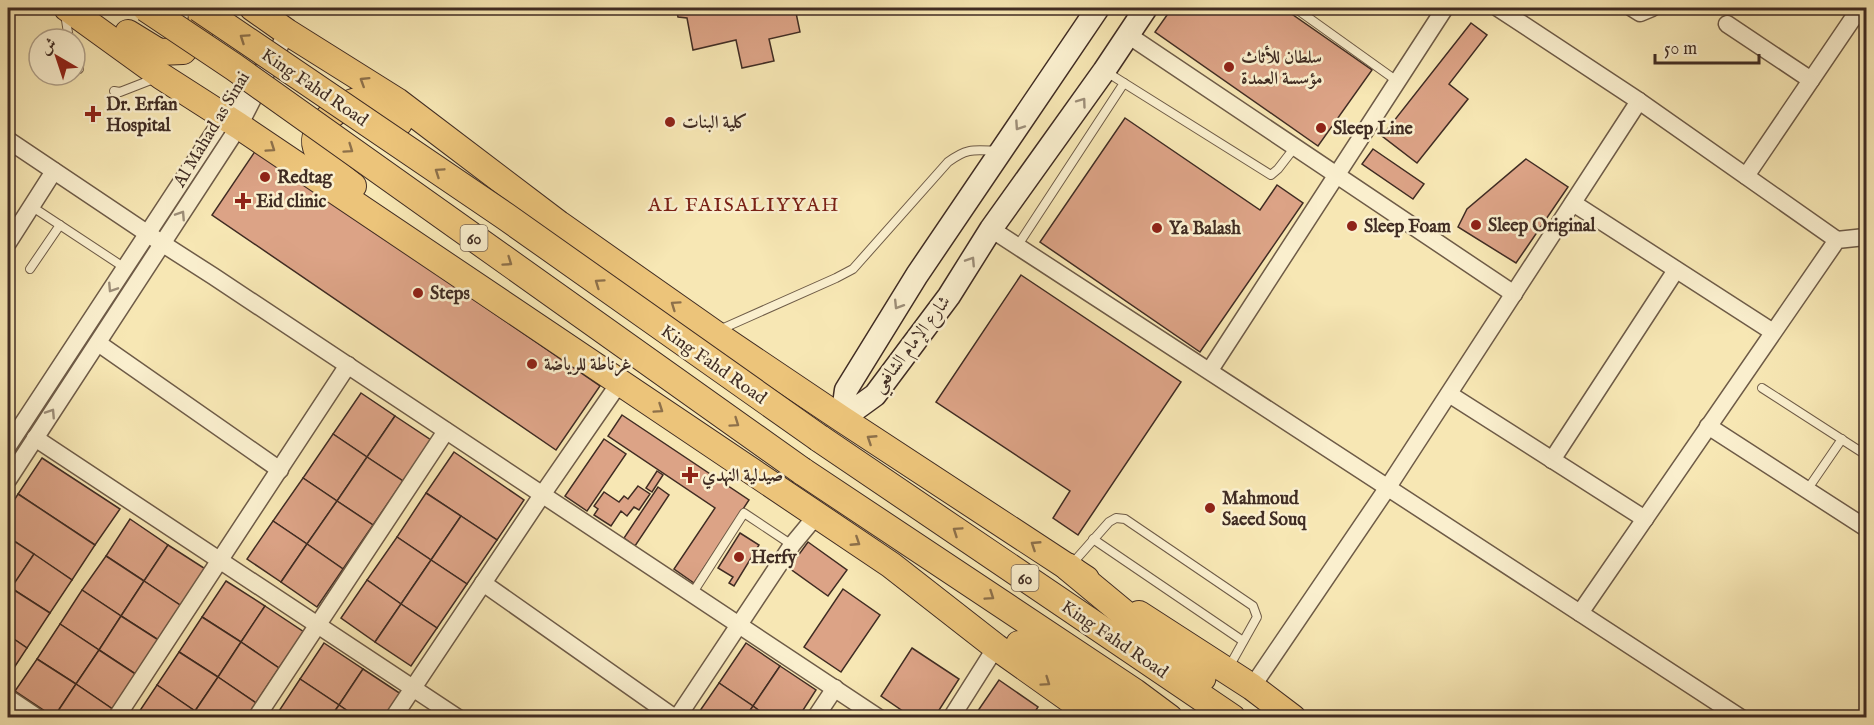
<svg xmlns="http://www.w3.org/2000/svg" width="1874" height="725" font-family="'IM FELL English',Amiri,serif">
	<style>
		.building { fill: #dca386; stroke: #402c23; stroke-width: 1.5 }
		.lines { fill: none; stroke-linecap: round; stroke-linejoin: round }
		.service-casing { stroke: #6e5b47; stroke-width: 10 }
		.minor-casing { stroke: #6e5b47; stroke-width: 19 }
		.secondary-casing { stroke: #402c23; stroke-width: 25 }
		.primary-casing { stroke: #402c23; stroke-width: 28 }
		.trunk-casing { stroke: #402c23; stroke-width: 29 }
		.service { stroke: #faefce; stroke-width: 8 }
		.minor { stroke: #faefce; stroke-width: 16 }
		.secondary { stroke: #faefce; stroke-width: 22 }
		.primary { stroke: #ecc47a; stroke-width: 26 }
		.trunk { stroke: #ecc47a; stroke-width: 27 }
		.trunk-bridge-casing { stroke: #402c23; stroke-width: 29; stroke-linecap: butt }
		.trunk-bridge { stroke: #ecc47a; stroke-width: 27 }
		.oneway { stroke: #8d704a }
		.oneway2 { stroke: #9d8e78 }
		.poi-dot { fill: #8f2418; stroke: #faefce; stroke-width: 2 }
		.labels { text-anchor: middle; stroke-width: 5; stroke-linejoin: round; paint-order: stroke }
		.shield { fill: #faefce; stroke: #786656; stroke-width: 1.5 }
		.shield-label { font-size: 16px; font-weight: bold; fill: #402c23 }
		.poi-label { font-size: 18px; font-weight: bold; fill: #402c23; stroke: #faefce; text-anchor: start }
		.street-label { font-size: 18px; fill: #402c23; stroke: #faefce }
		.neighbourhood-label { font-size: 20px; letter-spacing: 1.5px; fill: #7a1f14; stroke: #faefce }
	</style>
	<rect width="100%" height="100%" fill="#f7e7b4"/>
	<filter id="stains"><feTurbulence type="fractalNoise" baseFrequency=".00333" numOctaves="4"/><feColorMatrix values="0 0 0 0 .2 0 0 0 0 .09 0 0 0 0 .02 0 0 0 .5 -.17"/></filter>
	<radialGradient id="worn" r=".72"><stop offset=".6" stop-color="#630" stop-opacity="0"/><stop offset="1" stop-color="#630" stop-opacity=".3"/></radialGradient>
	<g class="building">
		<polygon points="676,8 795,8 800,32 769,39 774,61 742,68 736,40 693,50 687,18 678,17"/>
		<polygon points="1172,8 1283,8 1372,70 1318,146 1155,32"/>
		<polygon points="1471,23 1487,35 1449,84 1468,99 1417,163 1382,136"/>
		<polygon points="1125,118 1260,210 1277,185 1303,203 1200,352 1040,242"/>
		<polygon points="1373,149 1424,184 1413,199 1362,164"/>
		<polygon points="256,150 600,386 556,450 212,215"/>
		<polygon points="1526,159 1568,187 1516,263 1458,227 1467,209"/>
		<polygon points="1021,275 1181,382 1078,535 1053,518 1070,491 936,402"/>
		<polygon points="361,393 395,416 367,457 333,434"/>
		<polygon points="622,415 749,500 694,583 674,569 715,508 608,436"/>
		<polygon points="395,416 431,440 403,481 367,457"/>
		<polygon points="333,434 367,457 337,501 303,478"/>
		<polygon points="604,439 626,454 587,511 565,496"/>
		<polygon points="454,452 524,500 497,540 426,493"/>
		<polygon points="367,457 403,481 373,525 337,501"/>
		<polygon points="42,458 120,509 95,545 18,494"/>
		<polygon points="657,471 663,475 652,492 646,488"/>
		<polygon points="303,478 337,501 307,544 273,521"/>
		<polygon points="638,486 650,494 639,510 634,507 627,516 621,511 611,526 594,515 598,509 594,506 604,492 619,502 624,496 628,499"/>
		<polygon points="658,487 669,495 635,546 624,538"/>
		<polygon points="426,493 461,516 431,560 397,537"/>
		<polygon points="18,494 95,545 72,580 8,537 8,510"/>
		<polygon points="337,501 373,525 343,569 307,544"/>
		<polygon points="461,516 497,540 467,584 431,560"/>
		<polygon points="130,519 168,545 144,581 106,556"/>
		<polygon points="273,521 307,544 281,582 247,559"/>
		<polygon points="740,533 759,545 734,586 729,583 733,577 718,568"/>
		<polygon points="8,537 34,554 8,594"/>
		<polygon points="397,537 431,560 401,604 367,580"/>
		<polygon points="808,542 847,570 828,596 789,568"/>
		<polygon points="307,544 343,569 317,607 281,582"/>
		<polygon points="168,545 207,570 183,607 144,581"/>
		<polygon points="34,554 72,580 50,613 11,588"/>
		<polygon points="106,556 144,581 121,616 82,590"/>
		<polygon points="431,560 467,584 437,628 401,604"/>
		<polygon points="367,580 401,604 375,642 341,618"/>
		<polygon points="144,581 183,607 160,641 121,616"/>
		<polygon points="226,581 265,606 241,642 202,617"/>
		<polygon points="11,588 50,613 27,648 8,635 8,594"/>
		<polygon points="843,589 880,615 841,672 804,647"/>
		<polygon points="82,590 121,616 99,650 60,624"/>
		<polygon points="401,604 437,628 411,666 375,642"/>
		<polygon points="265,606 304,632 279,668 241,642"/>
		<polygon points="121,616 160,641 137,675 99,650"/>
		<polygon points="202,617 241,642 218,677 179,652"/>
		<polygon points="60,624 99,650 76,684 37,659"/>
		<polygon points="8,635 27,648 8,677"/>
		<polygon points="241,642 279,668 256,703 218,677"/>
		<polygon points="324,643 363,669 339,705 300,679"/>
		<polygon points="746,643 780,666 753,706 719,683"/>
		<polygon points="912,648 959,679 934,718 913,718 881,696"/>
		<polygon points="99,650 137,675 114,710 76,684"/>
		<polygon points="179,652 218,677 195,711 157,685"/>
		<polygon points="37,659 76,684 54,717 15,691"/>
		<polygon points="780,666 816,690 798,718 769,718 753,706"/>
		<polygon points="363,669 401,694 385,718 358,718 339,705"/>
		<polygon points="218,677 256,703 246,718 206,718 195,711"/>
		<polygon points="300,679 339,705 330,718 282,718 277,714"/>
		<polygon points="999,680 1038,707 1031,718 973,718"/>
		<polygon points="719,683 753,706 745,718 695,718"/>
		<polygon points="76,684 114,710 109,718 54,717"/>
		<polygon points="157,685 195,711 191,718 135,718"/>
		<polygon points="339,705 358,718 330,718"/>
		<polygon points="753,706 769,718 745,718"/>
	</g>
	<g class="lines">
		<g class="service-casing">
			<g id="service">
				<polyline points="1295,8 1397,81"/>
				<polyline points="65,14 69,39"/>
				<polyline points="75,63 79,69"/>
				<polyline points="1124,83 1271,175 1278,169 1295,147"/>
				<polyline points="114,91 120,92 156,78"/>
				<polyline points="31,206 125,268"/>
				<polyline points="1018,245 1124,83 1105,71"/>
				<polyline points="30,269 60,225"/>
				<path d="M717,331L836,278L853,269L948,162C968,147 975,150 999,151"/>
				<polyline points="1762,388 1866,455"/>
				<polyline points="1807,490 1842,439"/>
				<polyline points="1093,539 1243,641"/>
				<polyline points="1071,565 1109,522 1116,518 1125,519 1253,606 1257,617 1229,667"/>
				<polyline points="692,594 744,513 792,545"/>
			</g>
		</g>
		<g class="minor-casing">
			<g id="minor">
				<polyline points="1498,8 1639,101 1837,240"/>
				<polyline points="1632,8 1640,13 1652,8"/>
				<polyline points="1727,24 1811,80"/>
				<polyline points="1128,35 1514,294"/>
				<polyline points="8,140 163,244 213,276 879,718"/>
				<polyline points="1746,176 1860,8"/>
				<polyline points="1573,203 1773,332"/>
				<polyline points="991,229 1741,718"/>
				<polyline points="8,243 54,171"/>
				<polyline points="98,343 280,470"/>
				<polyline points="1210,370 1445,8"/>
				<polyline points="1449,394 1645,519"/>
				<polyline points="1708,426 1866,528"/>
				<polyline points="35,438 458,718"/>
				<polyline points="8,446 224,117 256,73"/>
				<polyline points="1552,460 1676,270"/>
				<polyline points="8,480 239,126 287,32"/>
				<polyline points="483,583 675,718"/>
				<polyline points="1580,613 1837,240 1865,237 1866,235"/>
				<polyline points="1252,687 1388,487 1639,101"/>
				<polyline points="8,698 38,718"/>
				<polyline points="116,718 348,365"/>
				<polyline points="256,718 446,431"/>
				<polyline points="393,718 542,495 620,382"/>
				<polyline points="677,718 792,545 816,516"/>
				<polyline points="815,718 835,688"/>
				<polyline points="951,718 996,647"/>
			</g>
		</g>
		<g class="secondary-casing">
			<g id="secondary">
				<polyline points="842,419 875,395 949,296 991,229 1104,71 1146,8"/>
				<polyline points="842,419 846,390 917,275 1098,8"/>
			</g>
		</g>
		<g class="primary-casing">
			<g id="primary">
				<polyline points="67,8 161,76 239,126 891,565 996,647 1096,718"/>
				<polyline points="253,8 287,32 397,101 559,224 714,333 842,419 1086,579"/>
				<polyline points="128,33 159,52 183,51 200,31 203,8"/>
				<path d="M353,186C329,167 296,146 329,117C335,112 349,102 357,101C370,101 389,116 399,123"/>
				<polyline points="1139,614 1252,687 1293,718"/>
				<polyline points="1019,644 1140,718"/>
			</g>
		</g>
		<g class="trunk-casing">
			<g id="trunk">
				<polyline points="819,438 1232,718"/>
				<polyline points="802,471 1134,692 1169,718"/>
				<polyline points="1068,567 1202,678"/>
			</g>
		</g>
		<use href="#service" class="service"/>
		<use href="#minor" class="minor"/>
		<use href="#secondary" class="secondary"/>
		<use href="#primary" class="primary"/>
		<use href="#trunk" class="trunk"/>
		<g class="trunk-bridge-casing">
			<g id="trunk-bridge">
				<polyline points="146,8 234,67 802,471"/>
				<polyline points="199,8 505,216 819,438"/>
			</g>
		</g>
		<use href="#trunk-bridge" class="trunk-bridge"/>
	</g>
	<defs><path id="oneway-chevron" d="M-2-3.5L2.5 0L-2 3.5" fill="none" stroke-width="1.6" stroke-linecap="round" stroke-linejoin="round" transform="scale(1.5)"/></defs>
	<g class="oneway">
		<use href="#oneway-chevron" transform="translate(244 38) rotate(-146)"/>
		<use href="#oneway-chevron" transform="translate(364 81) rotate(-148)"/>
		<use href="#oneway-chevron" transform="translate(271 148) rotate(34)"/>
		<use href="#oneway-chevron" transform="translate(349 149) rotate(35)"/>
		<use href="#oneway-chevron" transform="translate(439 172) rotate(-146)"/>
		<use href="#oneway-chevron" transform="translate(508 262) rotate(35)"/>
		<use href="#oneway-chevron" transform="translate(599 283) rotate(-145)"/>
		<use href="#oneway-chevron" transform="translate(675 305) rotate(-145)"/>
		<use href="#oneway-chevron" transform="translate(659 409) rotate(34)"/>
		<use href="#oneway-chevron" transform="translate(735 423) rotate(35)"/>
		<use href="#oneway-chevron" transform="translate(871 439) rotate(-147)"/>
		<use href="#oneway-chevron" transform="translate(957 531) rotate(-146)"/>
		<use href="#oneway-chevron" transform="translate(856 542) rotate(33)"/>
		<use href="#oneway-chevron" transform="translate(1035 545) rotate(-147)"/>
		<use href="#oneway-chevron" transform="translate(990 596) rotate(34)"/>
		<use href="#oneway-chevron" transform="translate(1046 682) rotate(35)"/>
	</g>
	<g class="oneway2">
		<use href="#oneway-chevron" transform="translate(1082 102) rotate(-54)"/>
		<use href="#oneway-chevron" transform="translate(1019 126) rotate(124)"/>
		<use href="#oneway-chevron" transform="translate(181 215) rotate(-57)"/>
		<use href="#oneway-chevron" transform="translate(971 261) rotate(-57)"/>
		<use href="#oneway-chevron" transform="translate(112 288) rotate(123)"/>
		<use href="#oneway-chevron" transform="translate(898 305) rotate(122)"/>
		<use href="#oneway-chevron" transform="translate(51 413) rotate(-57)"/>
	</g>
	<g class="poi-dot">
		<circle cx="1229" cy="67" r="6"/>
		<path d="M90 105h6v6h6v6h-6v6h-6v-6h-6v-6h6z"/>
		<circle cx="670" cy="122" r="6"/>
		<circle cx="1321" cy="128" r="6"/>
		<circle cx="265" cy="177" r="6"/>
		<path d="M240 192h6v6h6v6h-6v6h-6v-6h-6v-6h6z"/>
		<circle cx="1476" cy="225" r="6"/>
		<circle cx="1352" cy="226" r="6"/>
		<circle cx="1157" cy="228" r="6"/>
		<circle cx="418" cy="293" r="6"/>
		<circle cx="532" cy="364" r="6"/>
		<path d="M687 466h6v6h6v6h-6v6h-6v-6h-6v-6h6z"/>
		<circle cx="1210" cy="508" r="6"/>
		<circle cx="739" cy="557" r="6"/>
	</g>
	<g class="labels">
		<g class="shield">
			<rect x="460.5" y="225" width="27" height="26" rx="4.5"/>
			<rect x="1011.5" y="565" width="27" height="26" rx="4.5"/>
		</g>
		<g class="shield-label">
			<text x="474" y="244">60</text>
			<text x="1025" y="584">60</text>
		</g>
		<g class="poi-label">
			<text x="1241" y="63">سلطان للأثاث<tspan x="1241" dy="21">مؤسسة العمدة</tspan></text>
			<text x="106" y="110">Dr. Erfan<tspan x="106" dy="21">Hospital</tspan></text>
			<text x="682" y="128">كلية البنات</text>
			<text x="1333" y="134">Sleep Line</text>
			<text x="277" y="183">Redtag</text>
			<text x="256" y="207">Eid clinic</text>
			<text x="1488" y="231">Sleep Original</text>
			<text x="1364" y="232">Sleep Foam</text>
			<text x="1169" y="234">Ya Balash</text>
			<text x="430" y="299">Steps</text>
			<text x="544" y="370">غرناطة للرياضة</text>
			<text x="702" y="481">صيدلية النهدي</text>
			<text x="1222" y="504">Mahmoud<tspan x="1222" dy="21">Saeed Souq</tspan></text>
			<text x="751" y="563">Herfy</text>
		</g>
		<g class="street-label">
			<text transform="translate(315 87) rotate(34)" y="6">King Fahd Road</text>
			<text transform="translate(211 129) rotate(-59)" y="6">Al Mahad as Sinai</text>
			<text transform="translate(911 344) rotate(-53)" y="6">شارع الإمام الشافعي</text>
			<text transform="translate(714 364) rotate(35)" y="6">King Fahd Road</text>
			<text transform="translate(1115 639) rotate(34)" y="6">King Fahd Road</text>
		</g>
		<g class="neighbourhood-label">
			<text x="744" y="211">AL FAISALIYYAH</text>
		</g>
	</g>
	<rect width="1874" height="725" fill="none" stroke="#f7e7b4" stroke-width="30"/>
	<rect x="9" y="9" width="1856" height="707" fill="none" stroke="#402c23" stroke-width="3"/>
	<rect x="15" y="15" width="1844" height="695" fill="none" stroke="#402c23" stroke-width="1.5"/>
	<g transform="translate(57 57) rotate(321)"><circle r="28" fill="#faefce" stroke="#b0a18a" stroke-width="1.5"/>
	<path d="M0-4.5L10 22L0 15L-10 22Z" fill="#8f2418"/>
	<text y="-9" font-size="16" font-weight="bold" text-anchor="middle" fill="#402c23">ش</text>
	</g>
	<path d="M1655 54v9h104v-9" fill="none" stroke="#402c23" stroke-width="3"/>
	<text x="1664" y="54" font-size="18" fill="#402c23" stroke="#faefce" stroke-width="4.5" paint-order="stroke">50 m</text>
	<rect width="100%" height="100%" filter="url(#stains)"/>
	<rect width="100%" height="100%" fill="url(#worn)"/>
</svg>
